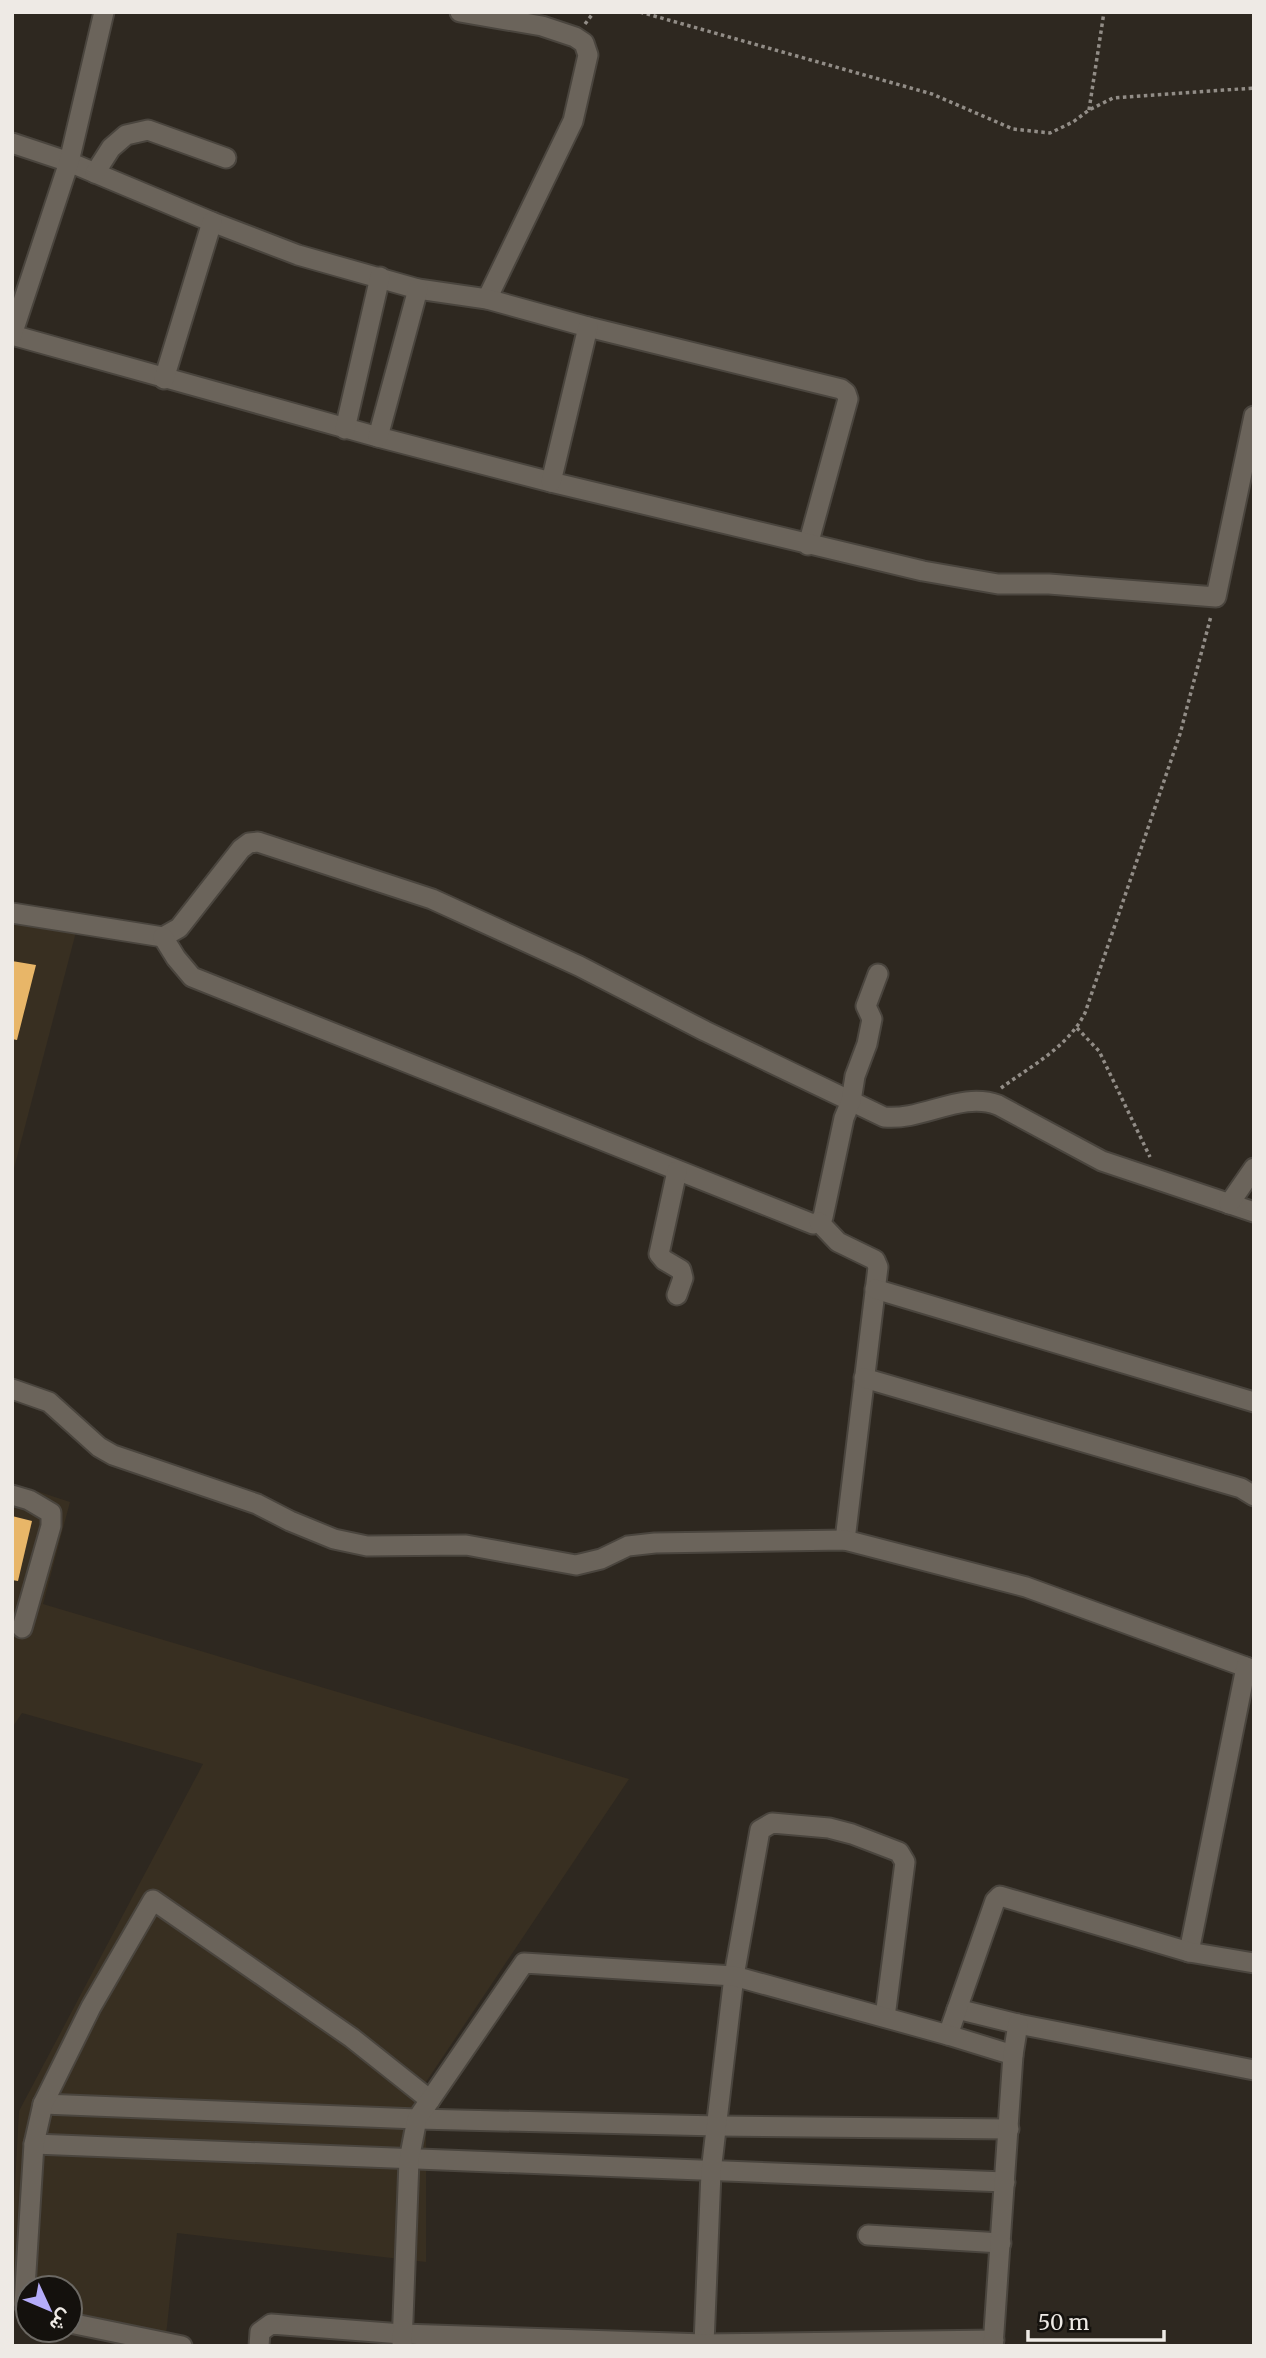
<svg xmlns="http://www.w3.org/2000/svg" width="1266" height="2358" font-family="Merriweather,Vazirmatn,serif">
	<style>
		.built { fill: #382f21 }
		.building { fill: #e8b668 }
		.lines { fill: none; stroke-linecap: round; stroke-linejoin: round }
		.minor-casing { stroke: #4a453e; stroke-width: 23 }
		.path { stroke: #928d87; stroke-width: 3.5; stroke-dasharray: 3.5 3.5; stroke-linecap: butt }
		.minor { stroke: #6b645b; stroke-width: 19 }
	</style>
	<rect width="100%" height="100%" fill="#2e2820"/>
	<g class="built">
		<polygon points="12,922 76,932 12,1176"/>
		<polygon points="12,1483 70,1502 43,1604 629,1779 426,2082 426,2262 177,2233 165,2345 70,2311 70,2288 28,2288 28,2296 12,2290 12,2240 19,2111 203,1764 22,1713 12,1728"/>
	</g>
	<g class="building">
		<polygon points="12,961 36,965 17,1040 12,1039"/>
		<polygon points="12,1516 32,1521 18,1581 12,1580"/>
	</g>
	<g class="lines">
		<g class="minor-casing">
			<g id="minor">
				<polyline points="460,12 542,26 575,37 584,43 588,55 573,121 487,299"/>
				<polyline points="12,143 69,162 212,222 298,255 418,289 487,299 588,327 841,389 846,393 848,399 808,545"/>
				<polyline points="95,173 111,148 126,135 148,130 226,158"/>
				<polyline points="12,335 378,437 551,482 923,571 998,584 1049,584 1216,597 1254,416"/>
				<polyline points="12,335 69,162 104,12"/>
				<polyline points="164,379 212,222"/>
				<polyline points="345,429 380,277"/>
				<polyline points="378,437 418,289"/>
				<polyline points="551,482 588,327"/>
				<path d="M12,913L163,937L179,928L241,849L249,843L258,842L432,899L579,966L705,1031L884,1117C923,1121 961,1091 998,1105L1102,1161L1254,1212"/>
				<polyline points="163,937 176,958 192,977 813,1224 819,1222 823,1217 844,1118 851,1101 855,1076 867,1044 872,1019 866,1006 878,974"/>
				<polyline points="677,1171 659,1254 664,1260 681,1270 683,1278 677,1295"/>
				<polyline points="1229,1204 1254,1168"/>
				<polyline points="819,1222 838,1242 875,1260 878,1267 845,1540"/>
				<polyline points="875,1289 1254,1402"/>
				<polyline points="864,1378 1241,1488 1254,1496"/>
				<polyline points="12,1389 49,1402 99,1447 113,1455 257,1504 290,1521 334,1539 367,1546 466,1545 576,1565 601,1559 628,1546 655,1543 845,1540 1026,1587 1254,1670"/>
				<polyline points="12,1495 29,1500 51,1513 51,1526 22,1628"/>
				<polyline points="1189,1952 1246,1667"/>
				<polyline points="957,2009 1018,2024 1254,2070"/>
				<polyline points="948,2035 995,1901 1000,1896 1189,1952 1254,1963"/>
				<polyline points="43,2104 417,2119 718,2126 1009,2129"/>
				<polyline points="34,2144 1005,2182"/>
				<polyline points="868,2235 1001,2243"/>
				<polyline points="28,2312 24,2304 34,2144 43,2104 91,2007 153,1900 352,2038 430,2100"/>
				<polyline points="70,2323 182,2346"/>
				<polyline points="704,2344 711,2172 734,1976 760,1830 772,1823 829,1828 852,1834 899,1852 905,1862 885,2017"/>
				<polyline points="259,2346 260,2332 271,2324 402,2334 704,2344 994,2340"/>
				<polyline points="402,2346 409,2160 417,2119 524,1963 734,1976 948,2035 1013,2055"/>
				<polyline points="993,2346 1013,2055 1018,2024"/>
			</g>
		</g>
		<g class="path">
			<polyline points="640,12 932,94 1013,129 1050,133 1073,122 1089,110 1113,98 1254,88"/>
			<polyline points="585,24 594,12"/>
			<polyline points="1089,110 1104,12"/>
			<polyline points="1077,1028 1099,1051 1150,1157"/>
			<path d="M1001,1088C1031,1066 1068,1047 1085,1013L1180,734L1211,616"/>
		</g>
		<use href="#minor" class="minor"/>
	</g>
	<rect width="1266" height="2358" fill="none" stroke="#eeeae5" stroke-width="28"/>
	<g transform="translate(49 2309) rotate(134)"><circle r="33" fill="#14110d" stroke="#6b6863" stroke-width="2"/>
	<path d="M0-5L12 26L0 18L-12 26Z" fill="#b4acf9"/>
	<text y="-10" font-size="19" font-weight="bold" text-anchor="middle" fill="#eeeae5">ش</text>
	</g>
	<path d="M1028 2330v10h136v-10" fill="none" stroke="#eeeae5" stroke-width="3.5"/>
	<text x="1038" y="2330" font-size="21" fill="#eeeae5" stroke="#14110d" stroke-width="5" paint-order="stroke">50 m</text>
</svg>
